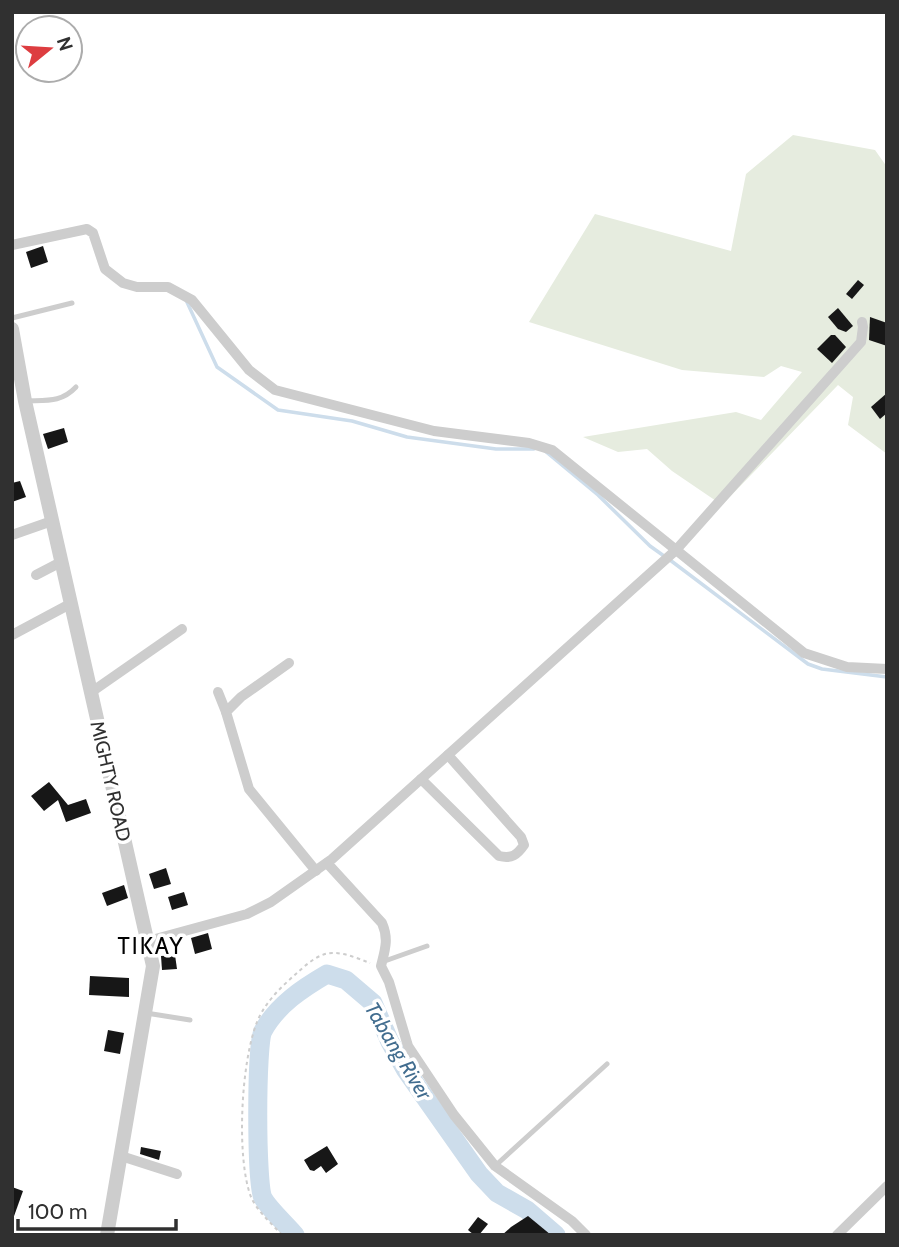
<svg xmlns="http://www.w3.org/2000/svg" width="899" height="1247" font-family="Cabin,sans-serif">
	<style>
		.green { fill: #e6ecdf }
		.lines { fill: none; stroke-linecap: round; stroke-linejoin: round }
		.stream { stroke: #cdddeb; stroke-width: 3.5 }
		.river { stroke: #cdddeb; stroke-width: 19 }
		.building { fill: #171717 }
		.path { stroke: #cdcdcd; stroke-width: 2; stroke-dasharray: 3.5 3.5; stroke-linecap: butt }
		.service { stroke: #cdcdcd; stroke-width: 5 }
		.minor { stroke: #cdcdcd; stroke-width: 10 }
		.tertiary { stroke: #cdcdcd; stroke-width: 14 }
		.labels { text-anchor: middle; stroke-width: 7; stroke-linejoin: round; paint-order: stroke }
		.street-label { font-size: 19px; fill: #303030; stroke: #fff }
		.water-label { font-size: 21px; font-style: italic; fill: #426d8f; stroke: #fff }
		.quarter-label { font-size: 23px; letter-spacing: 2px; fill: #000; stroke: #fff }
	</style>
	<rect width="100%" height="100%" fill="#fff"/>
	<polygon class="green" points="793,135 875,150 887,167 887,454 848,425 853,397 838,385 722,505 672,471 647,449 618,452 583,437 736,412 761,420 802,372 781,366 764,377 682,370 529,322 595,214 731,251 746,174"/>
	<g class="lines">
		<g class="stream">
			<polyline points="186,300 217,367 278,410 352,421 407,437 496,449 534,449"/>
			<polyline points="545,451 598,495 650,546 664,556"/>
			<polyline points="670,560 808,664 822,669 887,677"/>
		</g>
		<path class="river" d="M295,1235C287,1225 269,1209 263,1198C256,1183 256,1045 263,1031C277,1005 303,988 327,974L346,980L373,1003L390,1042L405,1069L479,1174L497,1193L527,1210L556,1235"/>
	</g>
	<g class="building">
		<polygon points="43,246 48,262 31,268 26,252"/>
		<polygon points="858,280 864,285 852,299 846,294"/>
		<polygon points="838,308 853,326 846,332 838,329 828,317"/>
		<polygon points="870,317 887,323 887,346 869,340"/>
		<polygon points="831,335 835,335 846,347 832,363 817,349"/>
		<polygon points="887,393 887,413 880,419 871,407"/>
		<polygon points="64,428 68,442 48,449 43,434"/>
		<polygon points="20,481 26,497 12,502 12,483"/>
		<polygon points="49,782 68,805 86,799 91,813 66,822 58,800 44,811 31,796"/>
		<polygon points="166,868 171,884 154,889 149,874"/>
		<polygon points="124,885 128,898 107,906 102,893"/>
		<polygon points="184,892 188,905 172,910 168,897"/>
		<polygon points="208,933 212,949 195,954 191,938"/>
		<polygon points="175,955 177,969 162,970 161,956"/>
		<polygon points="90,976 129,978 129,997 89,995"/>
		<polygon points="108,1030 124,1033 120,1054 104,1051"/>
		<polygon points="327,1146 338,1164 326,1173 321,1166 314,1171 310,1170 304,1160"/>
		<polygon points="141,1147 161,1151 159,1160 140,1154"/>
		<polygon points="12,1187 23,1191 13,1219 12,1218"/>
		<polygon points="528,1216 551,1235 502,1235 511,1227"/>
		<polygon points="478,1217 488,1224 479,1235 474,1235 468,1230"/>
	</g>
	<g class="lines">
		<path class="path" d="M282,1235C272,1224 257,1211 251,1197C236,1158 241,1062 257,1022C265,1002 282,986 297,973C307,964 320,952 334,953C346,953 359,959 370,963"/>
		<g class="service">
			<polyline points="12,318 72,303"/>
			<path d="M25,401C46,400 61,403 76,387"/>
			<polyline points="382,962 427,946"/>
			<polyline points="146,1013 190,1020"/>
			<polyline points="495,1166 607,1064"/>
		</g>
		<g class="minor">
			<polyline points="12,245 87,229 93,233 105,269 123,283 137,287 168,287 192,300 249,370 275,390 434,431 529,443 552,450 804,653 847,667 887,669"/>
			<polyline points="12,535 52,521"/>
			<polyline points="36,575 61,562"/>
			<polyline points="12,635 70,604"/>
			<polyline points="289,663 241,697 226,712 249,789 316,871"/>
			<polyline points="218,692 226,712"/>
			<polyline points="90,693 182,629"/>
			<path d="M421,779L499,856C512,859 517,855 524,845L521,837L448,755"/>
			<path d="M327,863L382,923C389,939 385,950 381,966L389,982L408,1046L454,1115L495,1166L572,1221L586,1235"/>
			<polyline points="148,941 247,914 271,902 332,859 676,550 861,342 863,327 862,322"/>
			<polyline points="121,1156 177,1174"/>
			<polyline points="837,1235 887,1186"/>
		</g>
		<polyline class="tertiary" points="12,329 25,401 153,966 107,1235"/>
	</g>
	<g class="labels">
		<g class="street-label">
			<text transform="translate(111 781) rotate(77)" y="7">MIGHTY ROAD</text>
		</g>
		<g class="water-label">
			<text transform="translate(398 1051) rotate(59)" y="7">Tabang River</text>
		</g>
		<g class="quarter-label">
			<text x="151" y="954">TIKAY</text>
		</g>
	</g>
	<rect width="899" height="1247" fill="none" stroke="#303030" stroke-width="28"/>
	<g transform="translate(49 49) rotate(72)"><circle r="33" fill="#ffffff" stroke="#acacac" stroke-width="2"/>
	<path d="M0-5L12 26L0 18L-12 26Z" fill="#dd3d40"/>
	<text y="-10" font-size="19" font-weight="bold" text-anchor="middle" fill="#303030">N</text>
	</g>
	<path d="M18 1219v10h158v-10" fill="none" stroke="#303030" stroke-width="3.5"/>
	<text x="28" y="1219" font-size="21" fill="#303030" stroke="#ffffff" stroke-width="5" paint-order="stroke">100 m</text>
</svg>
